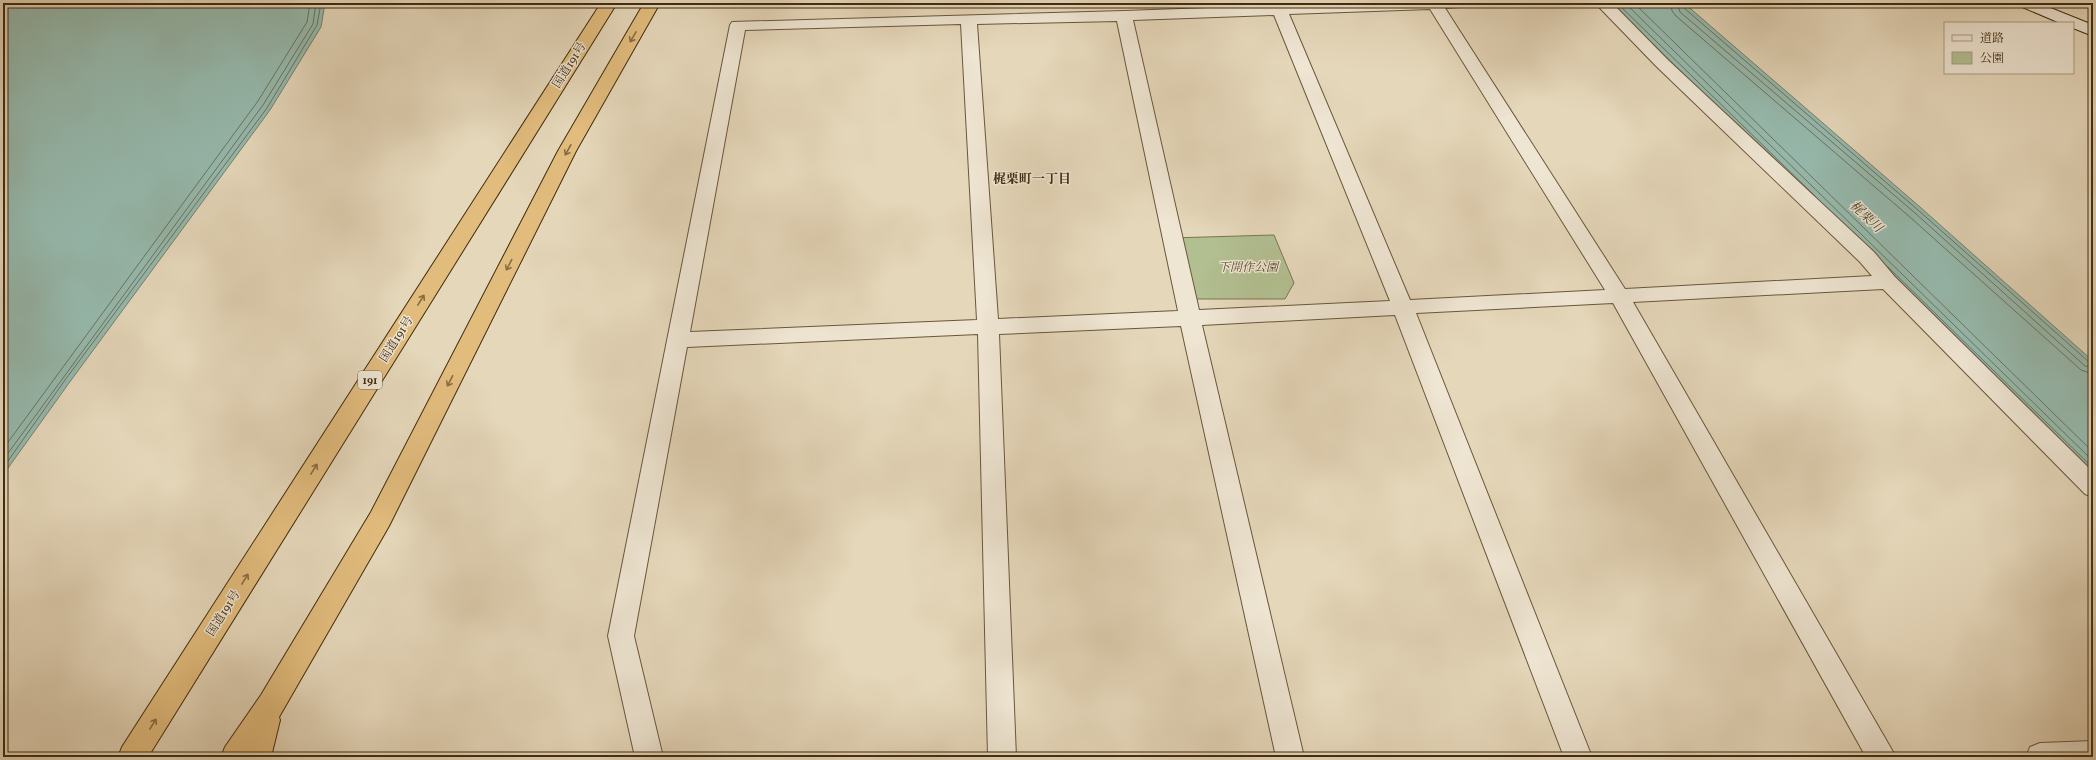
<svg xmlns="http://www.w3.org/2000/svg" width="2096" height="760" font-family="Vollkorn,'Noto Serif JP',serif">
  <rect width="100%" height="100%" fill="#e5d7ba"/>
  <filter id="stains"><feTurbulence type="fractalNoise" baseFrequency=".005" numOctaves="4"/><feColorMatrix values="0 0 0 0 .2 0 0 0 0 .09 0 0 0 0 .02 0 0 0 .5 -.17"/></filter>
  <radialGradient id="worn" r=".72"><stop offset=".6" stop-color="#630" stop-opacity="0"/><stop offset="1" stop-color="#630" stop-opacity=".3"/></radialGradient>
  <!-- green -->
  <path fill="#b2bf91" stroke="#7a7650" d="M 1274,235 L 1294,283 L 1285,299 L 1196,299 L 1171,238 Z"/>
  <!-- water -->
  <path fill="#96baae" stroke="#74816e" d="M 3,3 L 325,3 L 321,27 L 270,110 L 69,383 L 3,475 Z
    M 1611,3 L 1684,3 L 1920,207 L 2093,361 L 2093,473 Z"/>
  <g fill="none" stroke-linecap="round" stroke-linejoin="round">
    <!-- shore -->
    <path stroke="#6c735e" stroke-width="1" d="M 1617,3 L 1816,197
      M 1625,3 L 2093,461
      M 1634,3 L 2093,452
      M 1671,3 L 1672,11 L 1676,16 L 1911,218 L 2081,370 L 2093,374
      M 1677,3 L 1680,12 L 1915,213 L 2085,366 L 2093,368
      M 1682,3 L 1684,8 L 1918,210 L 2089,362 L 2093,363
      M 1888,267 L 2093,468
      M 3,449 L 258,101 L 307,22 L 310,3
      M 3,460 L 263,105 L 313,24 L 316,3
      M 3,468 L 65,380 L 267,108 L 317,25 L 321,3"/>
    <!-- street casing -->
    <g stroke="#6a573a" stroke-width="2">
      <path id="street" d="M 1346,3 L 1475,3 L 1472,6 L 1445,8 L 1625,289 L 1872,276 L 1860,262 L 1656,66 L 1595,3 L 1612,3 L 1668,60 L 1874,252 L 1895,277 L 2093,472 L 2093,497 L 2085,494 L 1883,289 L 1633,302 L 1896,757 L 1866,757 L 1613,303 L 1416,313 L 1592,757 L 1564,757 L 1395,315 L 1202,325 L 1304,757 L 1276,757 L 1181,326 L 999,334 L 1016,757 L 988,757 L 978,334 L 687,347 L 634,636 L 663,757 L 635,757 L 608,636 L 730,25 L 732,22 L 1124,11 ZM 1430,9 L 1605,290 L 1410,300 L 1289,14 ZM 1274,15 L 1390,301 L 1199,310 L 1133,20 ZM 1117,21 L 1178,311 L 998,319 L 977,24 ZM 961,24 L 977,320 L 690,332 L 745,30 Z
        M 2093,741 L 2093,757 L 2026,757 L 2030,747 L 2040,743 Z"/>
    </g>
    <!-- secondary casing -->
    <g stroke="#412c0f" stroke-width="2">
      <path id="secondary" d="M 2017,3 L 2038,3 L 2093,25 L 2093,36 L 2073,28 L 2073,23 L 2060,23 L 2020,6 Z"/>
    </g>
    <!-- highway casing -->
    <g stroke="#412c0f" stroke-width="2">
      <path id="highway" d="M 601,3 L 617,3 L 148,757 L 118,757 L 122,747 Z
        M 644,3 L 660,3 L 576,151 L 389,526 L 279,717 L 280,720 L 271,757 L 221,757 L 225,747 L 261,695 L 371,512 L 558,151 Z"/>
    </g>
    <!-- street -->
    <use href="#street" fill="#eee5d2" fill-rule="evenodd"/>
    <!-- secondary -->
    <use href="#secondary" fill="#eee5d2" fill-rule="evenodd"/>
    <!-- highway -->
    <use href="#highway" fill="#e2bc7d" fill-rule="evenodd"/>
  </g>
  <!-- one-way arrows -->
  <defs><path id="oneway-shaft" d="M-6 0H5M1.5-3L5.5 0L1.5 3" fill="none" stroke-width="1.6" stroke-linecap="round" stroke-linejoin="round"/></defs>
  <g stroke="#896d40">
    <use href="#oneway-shaft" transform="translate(633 37) rotate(120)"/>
    <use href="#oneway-shaft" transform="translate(568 150) rotate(119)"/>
    <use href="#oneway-shaft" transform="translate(509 265) rotate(117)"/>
    <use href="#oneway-shaft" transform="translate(421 300) rotate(-58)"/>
    <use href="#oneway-shaft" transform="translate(450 381) rotate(117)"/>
    <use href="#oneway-shaft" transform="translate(314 469) rotate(-58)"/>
    <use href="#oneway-shaft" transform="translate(245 579) rotate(-58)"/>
    <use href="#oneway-shaft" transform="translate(153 724) rotate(-58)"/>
  </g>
  <g text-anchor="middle" stroke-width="3" stroke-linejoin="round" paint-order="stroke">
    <!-- shield labels -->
    <rect fill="#eee5d2" stroke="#75644a" stroke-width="1" x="358" y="371" width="24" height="18" rx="3"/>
    <g font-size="11" font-weight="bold" fill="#412c0f">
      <text x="370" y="384">191</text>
    </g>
    <!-- street labels -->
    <g font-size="12" fill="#412c0f" stroke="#eee5d2">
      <text transform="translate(569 65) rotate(-58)" y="4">国道191号</text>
      <text transform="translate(396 339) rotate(-58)" y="4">国道191号</text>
      <text transform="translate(223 613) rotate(-58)" y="4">国道191号</text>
    </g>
    <!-- park labels -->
    <g font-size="12" font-style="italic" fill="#584929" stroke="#eee5d2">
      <text x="1248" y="271">下開作公園</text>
    </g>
    <!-- neighbourhood labels -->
    <g font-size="13" font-weight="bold" fill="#412c0f" stroke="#eee5d2">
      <text x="1032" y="183">梶栗町一丁目</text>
    </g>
    <!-- water labels -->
    <g font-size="13" font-style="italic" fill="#52482f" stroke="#eee5d2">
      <text transform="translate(1867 216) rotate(43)" y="5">梶栗川</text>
    </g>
  </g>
  <!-- margin -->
  <rect width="2096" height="760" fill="none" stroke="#e5d7ba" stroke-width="16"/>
  <rect x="4" y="4" width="2088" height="752" fill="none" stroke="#412c0f" stroke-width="2"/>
  <rect x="8" y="8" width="2080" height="744" fill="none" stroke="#412c0f"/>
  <!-- legend -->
  <rect x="1944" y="22" width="130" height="52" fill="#eee5d2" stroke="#a99b84"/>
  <rect x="1952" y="35" width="20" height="6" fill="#eee5d2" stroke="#a99b84"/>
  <text x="1980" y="42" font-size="12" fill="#412c0f">道路</text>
  <rect x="1952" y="52" width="20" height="12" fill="#b2bf91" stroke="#a99b84"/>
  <text x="1980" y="62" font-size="12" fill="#412c0f">公園</text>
  <rect width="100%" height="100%" filter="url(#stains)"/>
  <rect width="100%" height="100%" fill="url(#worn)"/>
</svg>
